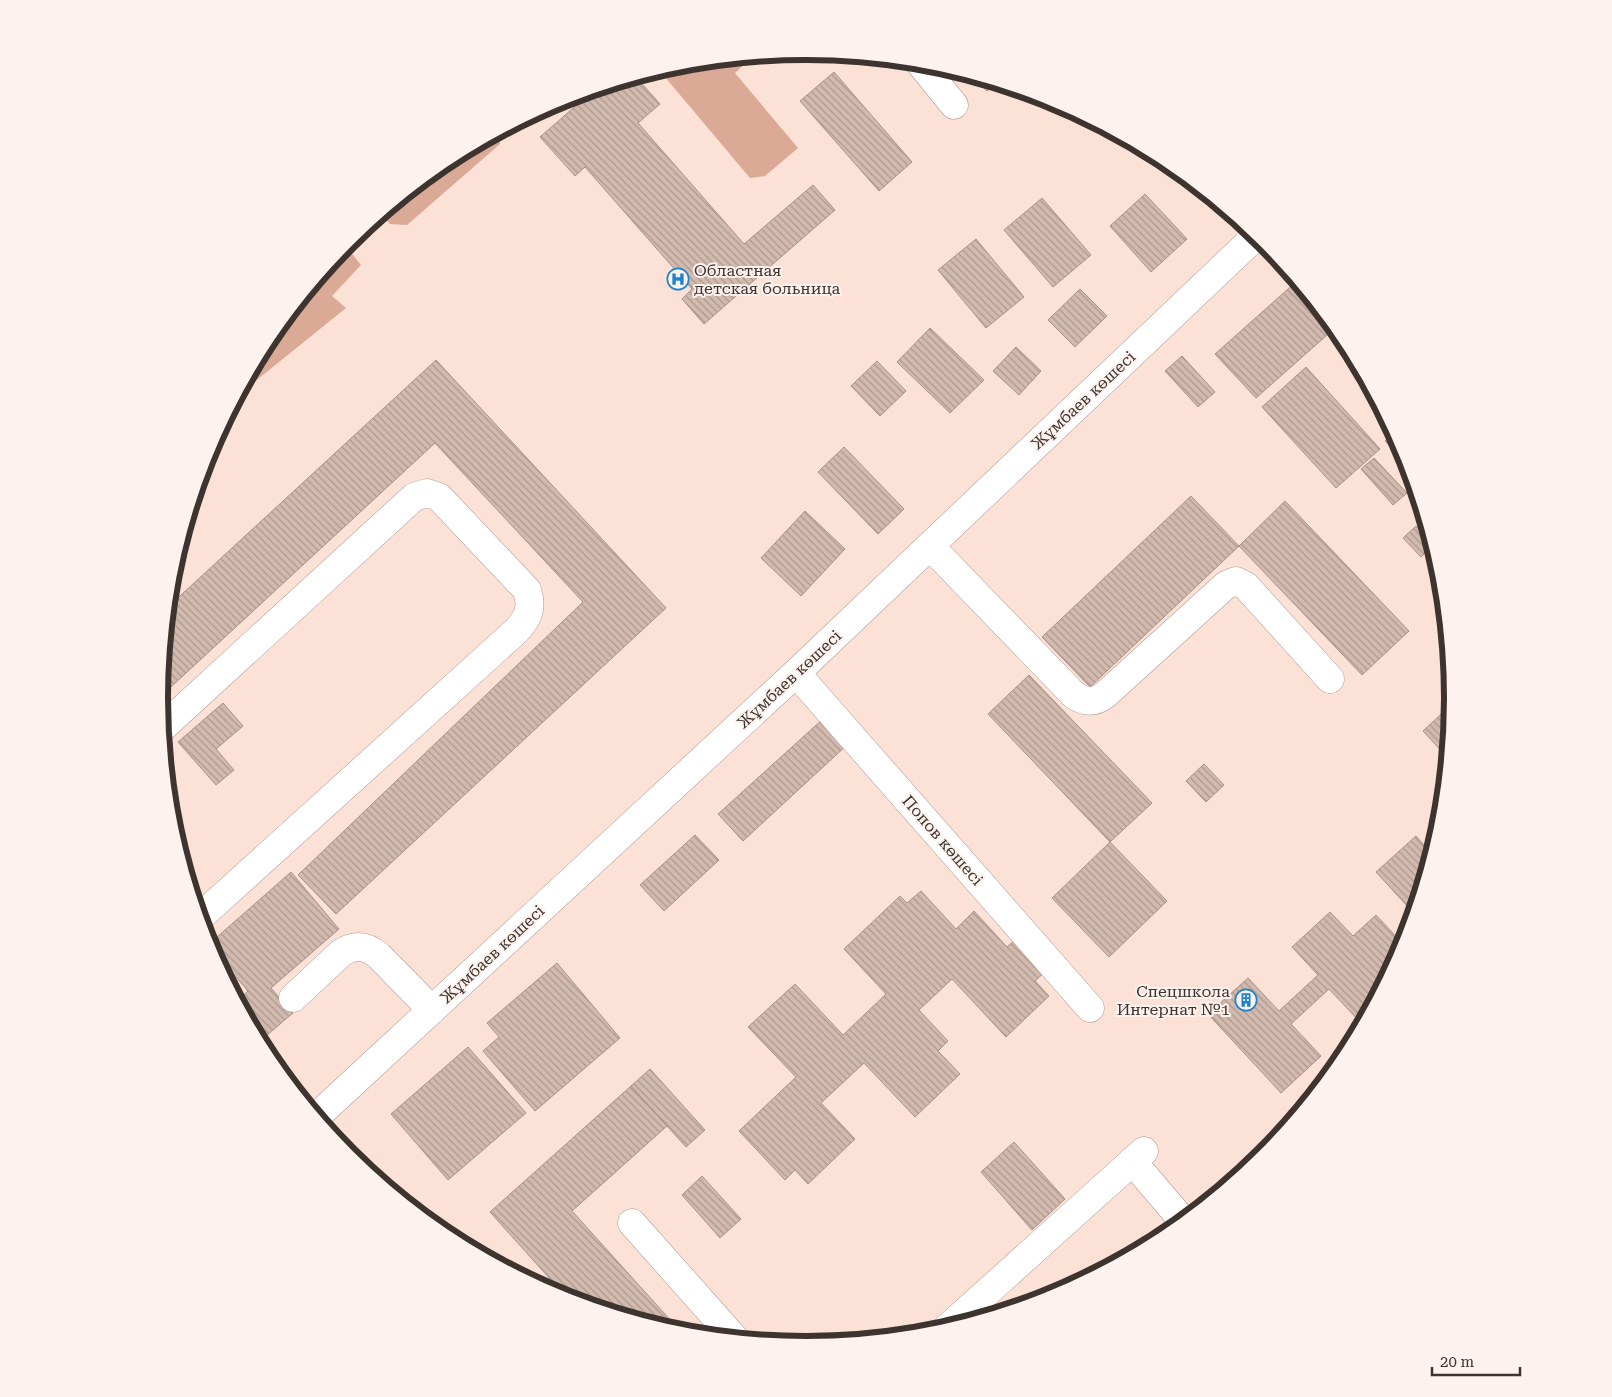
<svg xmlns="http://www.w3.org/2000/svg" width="1612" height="1397" font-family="'Roboto Serif',serif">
  <defs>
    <pattern id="building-back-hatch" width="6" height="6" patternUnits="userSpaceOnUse" patternTransform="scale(1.25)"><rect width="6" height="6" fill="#d3baaf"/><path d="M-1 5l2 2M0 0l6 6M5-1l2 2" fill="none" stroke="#ac988f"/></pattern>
  </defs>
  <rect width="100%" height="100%" fill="#fce1d6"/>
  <!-- grass -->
  <path fill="#dbaa96" d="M 753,56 L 735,73 L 798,148 L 765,176 L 750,178 L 659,70 L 680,64 Z
    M 499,132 L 500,144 L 407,225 L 390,224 L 381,214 L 447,160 Z
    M 345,245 L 361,265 L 332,296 L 346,308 L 237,396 L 268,339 Z"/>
  <!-- building -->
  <path fill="url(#building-back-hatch)" stroke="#aa9288" d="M 834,72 L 912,162 L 879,191 L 800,101 Z
    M 636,77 L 660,104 L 638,123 L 744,244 L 813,185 L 835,210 L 704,324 L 682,299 L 692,289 L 585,167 L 575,176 L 540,137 L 595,89 Z
    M 975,77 L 996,83 L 987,91 Z
    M 1145,194 L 1187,239 L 1151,272 L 1110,226 Z
    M 1042,198 L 1091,255 L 1053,287 L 1004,230 Z
    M 976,239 L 1024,297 L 986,328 L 938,270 Z
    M 1297,281 L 1335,328 L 1256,398 L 1215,354 Z
    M 1080,289 L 1107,316 L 1075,347 L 1048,320 Z
    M 930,328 L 984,380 L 950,413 L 897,362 Z
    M 1016,347 L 1041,371 L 1019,395 L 993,371 Z
    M 1182,356 L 1215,392 L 1198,407 L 1165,371 Z
    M 436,360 L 666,608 L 336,914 L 298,875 L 583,602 L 435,443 L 159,698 L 168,607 Z
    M 877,361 L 906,391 L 880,416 L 851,386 Z
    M 1306,367 L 1380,449 L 1336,488 L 1262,407 Z
    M 1394,433 L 1404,451 L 1409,467 L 1385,441 Z
    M 844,447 L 904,509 L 878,534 L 818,472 Z
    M 1374,458 L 1407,493 L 1393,505 L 1361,469 Z
    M 1191,496 L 1239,546 L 1090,687 L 1042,637 Z
    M 1285,501 L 1409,631 L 1362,675 L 1239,546 Z
    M 805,511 L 845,549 L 801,596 L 761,558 Z
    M 1416,526 L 1433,546 L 1421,557 L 1403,538 Z
    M 1029,675 L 1152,803 L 1110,842 L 988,714 Z
    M 223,703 L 243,726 L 216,749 L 234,770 L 216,785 L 178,742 Z
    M 1453,703 L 1447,757 L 1423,731 Z
    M 824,718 L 848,744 L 743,841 L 718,814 Z
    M 1204,764 L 1224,785 L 1206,802 L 1186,781 Z
    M 695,835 L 719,860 L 664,911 L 640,885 Z
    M 1416,836 L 1432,854 L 1418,900 L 1409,908 L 1376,872 Z
    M 1110,842 L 1167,901 L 1109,957 L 1052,898 Z
    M 291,872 L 339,929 L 271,988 L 293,1013 L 259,1042 L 237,1001 L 248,991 L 208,945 Z
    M 921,891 L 956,929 L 974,911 L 1007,947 L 1017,938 L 1047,970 L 1035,981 L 1049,996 L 1006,1037 L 952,979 L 919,1010 L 948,1041 L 938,1051 L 960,1074 L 915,1117 L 864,1063 L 821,1103 L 855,1139 L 808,1184 L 795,1170 L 785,1180 L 739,1131 L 796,1077 L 748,1027 L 795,984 L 843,1035 L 886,994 L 844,949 L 900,896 L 907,903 Z
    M 1330,912 L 1353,936 L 1376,915 L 1404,945 L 1362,1024 L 1329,989 L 1291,1024 L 1321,1056 L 1281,1093 L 1208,1014 L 1248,978 L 1279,1011 L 1318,975 L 1292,947 Z
    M 557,963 L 620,1038 L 535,1111 L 483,1051 L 499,1037 L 487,1023 Z
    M 468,1047 L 526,1113 L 448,1180 L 391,1114 Z
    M 650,1069 L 705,1130 L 686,1147 L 631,1086 Z
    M 631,1086 L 667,1126 L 572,1211 L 682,1333 L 568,1299 L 490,1212 Z
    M 1014,1142 L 1065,1199 L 1032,1230 L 981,1172 Z
    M 702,1176 L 741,1219 L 720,1238 L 682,1195 Z"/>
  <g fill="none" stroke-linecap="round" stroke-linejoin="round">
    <!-- minor casing -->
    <g stroke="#b29a90" stroke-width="29">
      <path id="minor" d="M 919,62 L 954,105
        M 930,546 L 1074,695 C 1086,703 1095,703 1106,694 L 1226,585 L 1236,581 L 1246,586 L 1330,679
        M 796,673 L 1090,1008
        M 162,728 L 414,497 L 427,493 L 439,497 L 527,590 C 533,608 528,619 515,632 L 199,918
        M 293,998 L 341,953 C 355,944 366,945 379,956 L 432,1010
        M 316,1117 L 796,673 L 1257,235
        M 1132,1161 L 1184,1222
        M 632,1223 L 735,1339
        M 945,1330 L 1144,1151"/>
    </g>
    <!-- minor -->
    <use href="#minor" stroke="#fff" stroke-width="28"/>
  </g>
  <!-- icons -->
  <defs>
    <g id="hospital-ring" transform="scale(1.125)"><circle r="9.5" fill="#fdf2ee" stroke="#1e83ce" stroke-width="1.5"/><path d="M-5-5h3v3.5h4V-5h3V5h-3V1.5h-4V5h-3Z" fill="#1e83ce"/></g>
    <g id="building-ring" transform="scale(1.125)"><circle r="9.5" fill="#fdf2ee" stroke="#1e83ce" stroke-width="1.5"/><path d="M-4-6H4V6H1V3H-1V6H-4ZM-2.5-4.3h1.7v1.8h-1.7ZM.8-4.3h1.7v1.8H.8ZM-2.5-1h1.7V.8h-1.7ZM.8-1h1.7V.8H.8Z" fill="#1e83ce"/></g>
  </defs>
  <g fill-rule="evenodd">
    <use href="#hospital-ring" x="678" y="279"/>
    <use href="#building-ring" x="1246" y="1000"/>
  </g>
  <g text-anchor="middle" stroke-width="4" stroke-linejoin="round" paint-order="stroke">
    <!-- poi labels -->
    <g font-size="16" fill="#3d332f" stroke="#fdf2ee" text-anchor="start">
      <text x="694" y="276">Областная<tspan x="694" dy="18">детская больница</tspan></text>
      <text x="1230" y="997" text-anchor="end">Спецшкола<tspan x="1230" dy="18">Интернат №1</tspan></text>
    </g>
    <!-- street labels -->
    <g font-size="16" fill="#3d332f" stroke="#fdf2ee">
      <text transform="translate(1083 400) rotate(-43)" y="6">Жұмбаев көшесі</text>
      <text transform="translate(789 679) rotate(-43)" y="6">Жұмбаев көшесі</text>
      <text transform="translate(943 840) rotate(49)" y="6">Попов көшесі</text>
      <text transform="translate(492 954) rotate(-43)" y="6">Жұмбаев көшесі</text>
    </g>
  </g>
  <!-- crop -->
  <path d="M0 0H1612V1397H0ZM168 698a638 638 0 1 1 1276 0a638 638 0 1 1-1276 0Z" fill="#fdf2ee" fill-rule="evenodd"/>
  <path fill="none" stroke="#3d332f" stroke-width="6" d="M168 698a638 638 0 1 1 1276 0a638 638 0 1 1-1276 0Z"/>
  <!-- scale -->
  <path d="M1432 1367v8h88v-8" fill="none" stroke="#3d332f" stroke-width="2.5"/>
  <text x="1440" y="1367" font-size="15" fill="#3d332f" stroke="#fdf2ee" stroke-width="4" paint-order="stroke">20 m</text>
</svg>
